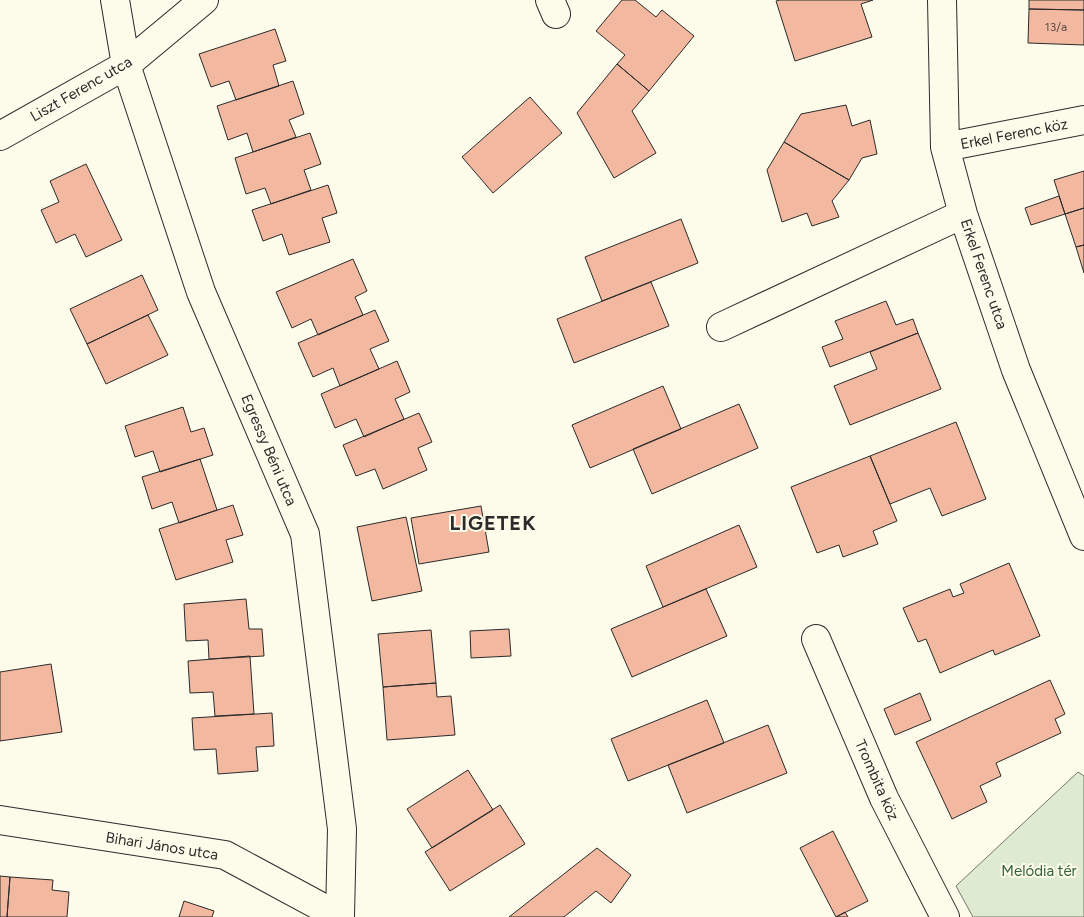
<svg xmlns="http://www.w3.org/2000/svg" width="1084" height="917" font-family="Figtree,sans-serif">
  <rect width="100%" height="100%" fill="#fdfbea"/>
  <!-- green -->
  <path fill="#deebd1" stroke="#74746e" d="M 1078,772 L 1084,776 L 1084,917 L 973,917 L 956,886 Z"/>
  <!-- building -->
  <path fill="#f2b8a0" stroke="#2b2b2b" d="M 622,0 L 635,0 L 656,17 L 662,10 L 694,36 L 649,91 L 617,64 L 625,55 L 596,31 Z
    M 780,0 L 873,0 L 861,4 L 872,37 L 795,61 L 776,1 Z
    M 1029,0 L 1084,0 L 1084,10 L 1029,9 Z
    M 1029,9 L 1084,10 L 1084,45 L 1028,43 Z
    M 275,29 L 286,61 L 273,65 L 279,86 L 236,100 L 229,81 L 211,87 L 199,54 Z
    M 617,64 L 649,91 L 632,111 L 656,153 L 614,178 L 577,113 Z
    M 293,81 L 304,114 L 289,120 L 296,137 L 253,152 L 247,133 L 228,140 L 217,106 Z
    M 530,97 L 562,133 L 493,193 L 462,157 Z
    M 846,105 L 852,126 L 870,120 L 877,154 L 862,158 L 849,180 L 784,142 L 801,114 Z
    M 310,133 L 321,164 L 304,170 L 311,190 L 271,204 L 265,188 L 246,194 L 235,158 Z
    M 784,142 L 849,180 L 832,201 L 839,217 L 812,226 L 807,213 L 782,222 L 767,170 Z
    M 86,164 L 122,240 L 86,257 L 75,234 L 56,243 L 41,210 L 59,202 L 50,181 Z
    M 1084,171 L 1084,208 L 1065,214 L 1054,180 Z
    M 328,185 L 337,213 L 322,218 L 330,242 L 289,255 L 282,234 L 263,241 L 252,210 Z
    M 1059,196 L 1065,214 L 1031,225 L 1025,208 Z
    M 1084,208 L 1084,245 L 1076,247 L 1065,214 Z
    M 681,219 L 698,263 L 602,301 L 585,257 Z
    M 1084,245 L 1084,273 L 1076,247 Z
    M 353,259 L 367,291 L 355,297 L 363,315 L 318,335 L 311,319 L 292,328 L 276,292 Z
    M 142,275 L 158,310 L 87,344 L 70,309 Z
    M 651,282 L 669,326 L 574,363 L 557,319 Z
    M 886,301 L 896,325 L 913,319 L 918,333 L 830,367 L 822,347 L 843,339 L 835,321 Z
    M 375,310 L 389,341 L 370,349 L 379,369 L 340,386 L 333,368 L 313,377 L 298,343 Z
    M 148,315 L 168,355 L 106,384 L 87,344 Z
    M 918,333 L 941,389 L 850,425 L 834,386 L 877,369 L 870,352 Z
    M 397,361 L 410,392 L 395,399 L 404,419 L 364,437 L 356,419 L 335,428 L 321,394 Z
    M 663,386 L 681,429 L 590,468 L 572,425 Z
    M 739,404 L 758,448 L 652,494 L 633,449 Z
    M 183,407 L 191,432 L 204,428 L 213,455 L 160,472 L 153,451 L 135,457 L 125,426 Z
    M 419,413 L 432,442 L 418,448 L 427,470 L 383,489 L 375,469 L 356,476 L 343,445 Z
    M 956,422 L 986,499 L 942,516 L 930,488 L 890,504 L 870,456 Z
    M 870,456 L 897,521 L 873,531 L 878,544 L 843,557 L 839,545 L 817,553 L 791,487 Z
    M 200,459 L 217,510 L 179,523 L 172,502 L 152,509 L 142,477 Z
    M 233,505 L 243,535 L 226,540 L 233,562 L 176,580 L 159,529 Z
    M 481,506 L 489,552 L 419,564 L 411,518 Z
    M 406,517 L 422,591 L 372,601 L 357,527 Z
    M 739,525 L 757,567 L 663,607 L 646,566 Z
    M 1009,563 L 1040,636 L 995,655 L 993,650 L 940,673 L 926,639 L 918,642 L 903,608 L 950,589 L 953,597 L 964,593 L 960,584 Z
    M 706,589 L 727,636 L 632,677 L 611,629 Z
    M 246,599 L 249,629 L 262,629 L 264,656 L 209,659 L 208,640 L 186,641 L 184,604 Z
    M 509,629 L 511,656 L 471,658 L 470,631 Z
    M 431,630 L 436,683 L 383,687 L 378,634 Z
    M 250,656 L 254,714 L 215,716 L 213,692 L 190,693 L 188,661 Z
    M 51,664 L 62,732 L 0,741 L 0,672 Z
    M 1050,680 L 1065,714 L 1055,719 L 1061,733 L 996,763 L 1001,776 L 980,786 L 987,802 L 952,819 L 916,742 Z
    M 436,683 L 437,697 L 451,696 L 455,735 L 387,740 L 383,687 Z
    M 920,693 L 931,720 L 895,735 L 884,709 Z
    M 707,700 L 724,743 L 628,781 L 611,739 Z
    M 272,713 L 274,746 L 256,747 L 258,771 L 218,774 L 216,749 L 194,750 L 192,718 Z
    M 768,725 L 787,773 L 687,813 L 668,765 Z
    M 468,770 L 493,810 L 432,848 L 407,809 Z
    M 500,805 L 525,844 L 450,891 L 425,852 Z
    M 833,831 L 868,901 L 836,917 L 800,848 Z
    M 597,848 L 631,875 L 611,903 L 596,891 L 564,917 L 509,917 Z
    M 0,876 L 10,877 L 7,917 L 0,917 Z
    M 10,877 L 53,880 L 52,890 L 69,892 L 67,917 L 7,917 Z
    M 184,901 L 214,911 L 212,917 L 179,917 Z
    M 845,912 L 848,917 L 836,917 Z"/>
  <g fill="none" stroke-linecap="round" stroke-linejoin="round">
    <!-- minor casing -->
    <g stroke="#2b2b2b" stroke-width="30">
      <path id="minor" d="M 115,0 L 126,65 L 201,292 L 305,534 L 342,829 L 340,916
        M 550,0 L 556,14
        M 942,0 L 945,147 L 963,214 L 1016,370 L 1084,536
        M 0,136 L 126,65 L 204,0
        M 945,147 L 1084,120
        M 721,327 L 963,214
        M 816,639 L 884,798 L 945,917
        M 0,820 L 225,855 L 340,917"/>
    </g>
    <!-- minor -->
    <use href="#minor" stroke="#fdfbea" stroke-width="28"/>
  </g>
  <g text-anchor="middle" stroke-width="4" stroke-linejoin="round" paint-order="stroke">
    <!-- number labels -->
    <g font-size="12" fill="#5d4e48">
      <text x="1056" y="31">13/a</text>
    </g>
    <!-- street labels -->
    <g font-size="15" fill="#2b2b2b" stroke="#fdfbea">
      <text transform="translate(81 89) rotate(-30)" y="5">Liszt Ferenc utca</text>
      <text transform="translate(1014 134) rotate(-11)" y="5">Erkel Ferenc köz</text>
      <text transform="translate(984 274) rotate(71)" y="5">Erkel Ferenc utca</text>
      <text transform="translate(269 450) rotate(67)" y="5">Egressy Béni utca</text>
      <text transform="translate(877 780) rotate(66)" y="5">Trombita köz</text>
      <text transform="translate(162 846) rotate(9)" y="5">Bihari János utca</text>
    </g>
    <!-- park labels -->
    <g font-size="15" fill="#34623c" stroke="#fdfbea">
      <text x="1039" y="876">Melódia tér</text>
    </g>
    <!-- district labels -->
    <g font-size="20" font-weight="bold" letter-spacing="1" fill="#2b2b2b" stroke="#fdfbea">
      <text x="493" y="530">LIGETEK</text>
    </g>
  </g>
</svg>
